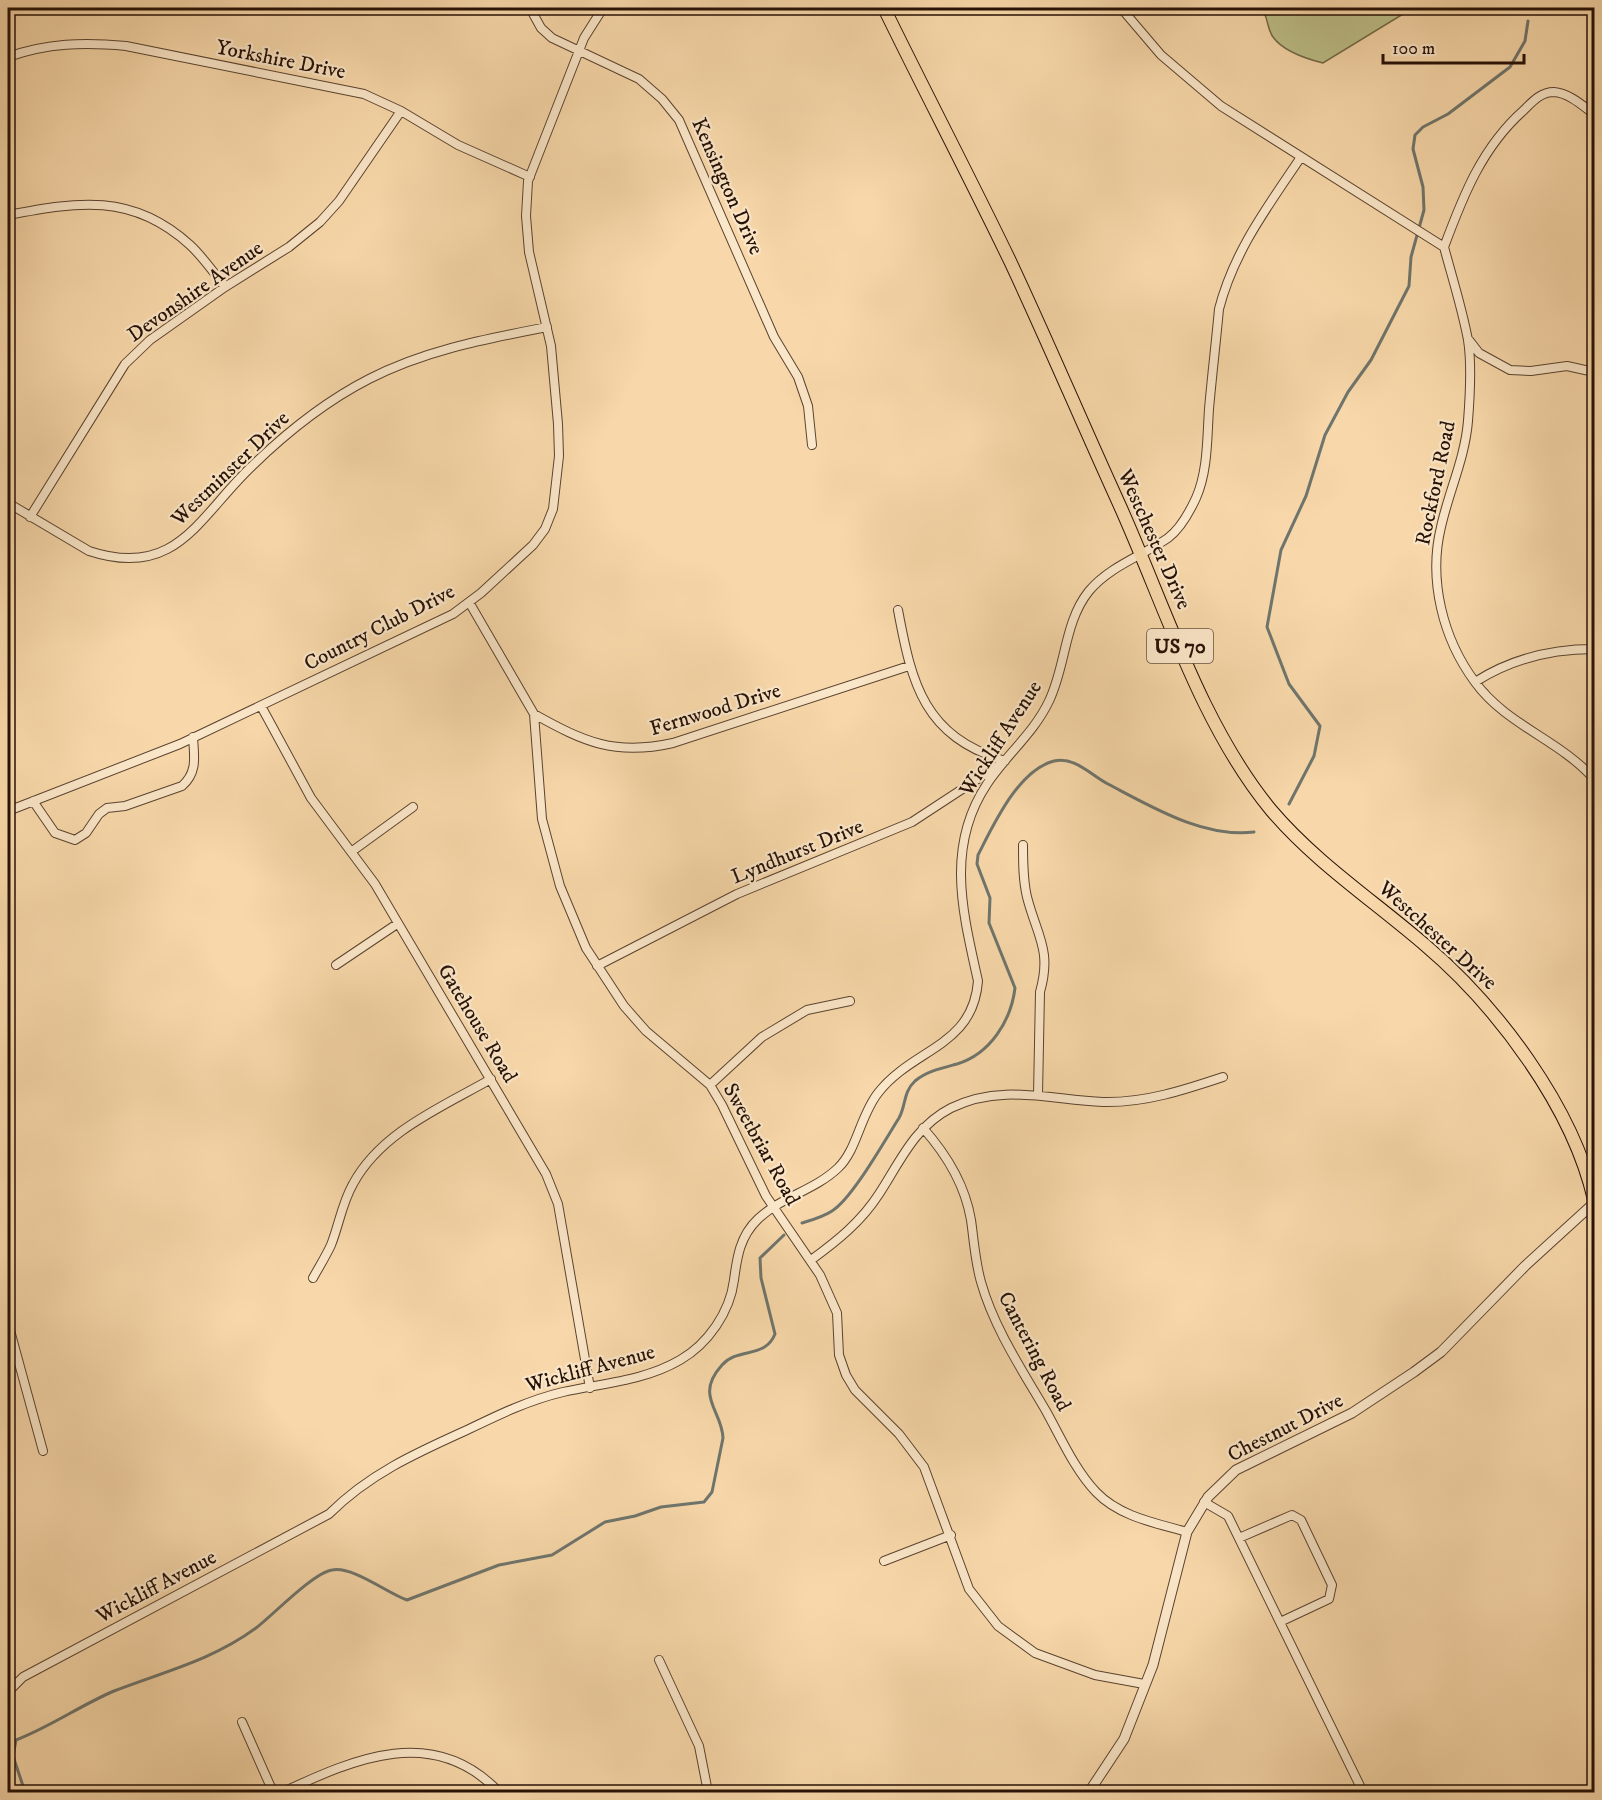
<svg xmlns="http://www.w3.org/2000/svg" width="1602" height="1800" font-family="'IM FELL DW Pica',serif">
  <rect width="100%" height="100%" fill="#f8d8aa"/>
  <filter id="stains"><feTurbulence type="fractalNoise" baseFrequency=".00333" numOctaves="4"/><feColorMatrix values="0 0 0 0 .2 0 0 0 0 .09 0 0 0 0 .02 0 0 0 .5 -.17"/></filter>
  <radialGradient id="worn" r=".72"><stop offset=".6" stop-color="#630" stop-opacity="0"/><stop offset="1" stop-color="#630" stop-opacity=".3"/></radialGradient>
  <!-- green -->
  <path fill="#bdbf88" stroke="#726847" stroke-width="1.5" d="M 1259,8 L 1413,8 L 1323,63 C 1307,59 1283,51 1273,37 C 1266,28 1269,14 1259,8 Z"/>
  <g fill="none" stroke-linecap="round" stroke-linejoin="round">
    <!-- stream -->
    <path stroke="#6f756d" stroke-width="3" d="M 1289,804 L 1314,756 L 1320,726 L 1289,684 L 1267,627 L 1281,550 L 1306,496 L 1325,435 L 1348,392 L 1371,360 L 1409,286 L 1411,257 L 1424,210 L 1423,187 L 1413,149 L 1415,135 L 1423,127 L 1448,114 L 1510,67 L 1525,41 L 1528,21
      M 802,1223 C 812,1220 823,1217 832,1211 C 852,1199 885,1140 899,1118 C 906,1106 903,1092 915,1081 C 927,1071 942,1068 957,1064 C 990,1054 1011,1021 1015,988 L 989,923 L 990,898 L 977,864 L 978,855 C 993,826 1018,770 1054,761 C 1074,756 1091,775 1108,784 C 1152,807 1203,838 1254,832
      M 25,1792 L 13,1756 L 16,1740 C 50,1727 81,1705 114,1691 C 163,1672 213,1660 256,1628 C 273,1615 313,1573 332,1570 C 353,1566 387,1593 407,1600 L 499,1565 L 552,1555 L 605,1522 L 635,1516 L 661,1507 L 704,1502 L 712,1492 L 723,1438 C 722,1410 694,1396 722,1365 C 738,1347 765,1359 775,1334 L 761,1278 L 760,1258 L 784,1235"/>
    <!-- minor casing -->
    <g stroke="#5a432f" stroke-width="10">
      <path id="minor" d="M 530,8 L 541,28 L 552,38 L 639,79 L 662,99 L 679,120 L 774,337 L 798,377 L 808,406 L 812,445
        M 1121,8 L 1161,55 L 1221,106 L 1444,247 C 1452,277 1462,308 1468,340 C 1472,365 1470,396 1468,421 C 1465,458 1449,491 1441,527 C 1428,580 1443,639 1475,682 C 1506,725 1560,740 1594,779
        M 8,57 C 47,43 84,42 126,46 L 364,94 L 401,111 L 458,145 L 530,177
        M 8,215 C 77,202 132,192 190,245 C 203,257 214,273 225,287
        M 1444,247 C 1463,196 1482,147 1524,110 C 1533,101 1541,92 1554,92 C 1569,93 1583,106 1594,114
        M 1469,340 L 1479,353 L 1510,370 L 1531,371 L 1567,366 L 1594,372
        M 8,503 L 89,551 C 177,580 199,516 252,466 C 286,433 326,401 369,379 C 425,350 486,339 547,327
        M 30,517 L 125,364 L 150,340 L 225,287 L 289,247 L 320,222 L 339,201 L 401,111
        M 469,602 L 534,714 L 542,819 L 560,886 L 586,948 L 624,1006 L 646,1031 L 710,1085 L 722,1105 L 766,1196 L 820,1275 L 837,1313 L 839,1355 L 846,1375 L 855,1390 L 899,1434 L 924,1467 L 969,1589 L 998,1626 L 1035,1653 L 1095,1675 L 1144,1684
        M 898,610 C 912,685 924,736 1005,761
        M 1475,682 C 1511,659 1552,649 1594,649
        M 261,706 L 311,798 L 375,884 L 546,1174 L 558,1204 L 590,1388
        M 534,714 C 584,742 615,756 673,743 L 909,666
        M 33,801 L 55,833 L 75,840 L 86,833 L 99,814 L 107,808 L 125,806 L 182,786 C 198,772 194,756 193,737
        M 8,811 L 180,744 L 453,614 L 481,593 L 533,545 L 545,529 L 553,509 L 559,456 L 558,424 L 551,346 L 529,252 L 526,216 L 528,181 L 584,38 L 603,8
        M 1023,845 C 1023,863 1023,880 1027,897 C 1037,936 1052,950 1040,992 L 1038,1095
        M 351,852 L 413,807
        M 336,965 L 397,924
        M 597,966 L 737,894 L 912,822 L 999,765
        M 710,1085 L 762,1037 L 807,1010 L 850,1001
        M 923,1128 C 947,1155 965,1184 971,1220 C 974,1241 975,1261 981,1282 C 994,1328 1022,1370 1046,1411 C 1061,1438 1075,1470 1096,1492 C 1120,1517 1156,1523 1187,1532
        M 811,1260 C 837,1241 861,1222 879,1194 C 900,1162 914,1127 951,1108 C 1001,1083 1051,1100 1103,1102 C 1145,1103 1184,1090 1223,1077
        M 313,1278 C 319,1267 326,1256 331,1245 C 339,1225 342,1203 353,1184 C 381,1132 442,1107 491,1079
        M 8,1323 L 43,1451
        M 1204,1502 L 1228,1516 L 1363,1792
        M 1239,1538 L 1292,1515 L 1301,1520 L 1332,1585 L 1329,1599 L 1280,1622
        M 884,1561 L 951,1535
        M 659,1660 L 699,1746 L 708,1792
        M 8,1692 L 23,1677 L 329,1514 C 369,1474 416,1453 467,1430 C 498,1415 529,1400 563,1392 C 603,1383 644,1381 680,1360 C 708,1344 730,1312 734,1280 C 737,1257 740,1236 758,1219 C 781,1197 815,1190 838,1168 C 857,1150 860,1116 878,1093 C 913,1048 973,1047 978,981 C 963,913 945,847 987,784 C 1006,755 1034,733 1049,701 C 1066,666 1064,622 1089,591 C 1110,566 1142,556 1168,538 C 1180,529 1190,511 1196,498 C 1208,471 1207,438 1209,409 C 1212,375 1216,342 1219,309 C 1234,251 1268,206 1301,157
        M 242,1722 L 273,1792
        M 283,1792 C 356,1758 434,1724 499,1792"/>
    </g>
    <!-- tertiary casing -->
    <g stroke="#5a432f" stroke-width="11">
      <path id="tertiary" d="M 1089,1792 L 1124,1739 L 1153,1665 L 1187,1532 L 1208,1497 L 1236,1470 L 1352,1413 L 1414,1372 L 1441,1352 L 1525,1266 L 1594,1203"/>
    </g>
    <!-- primary casing -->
    <g stroke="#261106" stroke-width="14">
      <path id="primary" d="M 884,8 C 925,92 969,176 1010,261 C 1048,342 1083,425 1120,506 C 1165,606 1201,725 1271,810 C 1315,862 1374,901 1425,945 C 1497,1006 1573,1107 1594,1200"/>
    </g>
    <!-- minor -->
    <use href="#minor" stroke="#fae6c8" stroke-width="8"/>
    <!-- tertiary -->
    <use href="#tertiary" stroke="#fae6c8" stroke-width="9"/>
    <!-- primary -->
    <use href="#primary" stroke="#f8d8aa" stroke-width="12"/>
  </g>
  <g text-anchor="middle" stroke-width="4.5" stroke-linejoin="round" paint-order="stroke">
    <!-- shield labels -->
    <rect fill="#fae6c8" stroke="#665140" stroke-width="1.5" x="1147" y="629" width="66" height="34" rx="4.5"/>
    <g font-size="20" font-weight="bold" fill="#261106">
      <text x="1180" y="653">US 70</text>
    </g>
    <!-- street labels -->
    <g font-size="21" fill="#261106" stroke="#fae6c8">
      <text transform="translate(281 59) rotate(11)" y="7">Yorkshire Drive</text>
      <text transform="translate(728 186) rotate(66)" y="7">Kensington Drive</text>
      <text transform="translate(195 291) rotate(-35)" y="7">Devonshire Avenue</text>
      <text transform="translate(230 468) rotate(-44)" y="7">Westminster Drive</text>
      <text transform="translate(1435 483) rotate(-78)" y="7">Rockford Road</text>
      <text transform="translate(1155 539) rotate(66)" y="7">Westchester Drive</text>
      <text transform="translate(379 627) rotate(-27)" y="7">Country Club Drive</text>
      <text transform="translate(715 709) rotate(-17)" y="7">Fernwood Drive</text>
      <text transform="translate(1000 738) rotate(-57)" y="7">Wickliff Avenue</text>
      <text transform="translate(797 851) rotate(-22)" y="7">Lyndhurst Drive</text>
      <text transform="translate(1438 935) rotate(42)" y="7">Westchester Drive</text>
      <text transform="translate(478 1023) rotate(59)" y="7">Gatehouse Road</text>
      <text transform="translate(762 1144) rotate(61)" y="7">Sweetbriar Road</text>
      <text transform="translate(1035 1351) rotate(62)" y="7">Cantering Road</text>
      <text transform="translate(590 1368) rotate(-15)" y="7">Wickliff Avenue</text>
      <text transform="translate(1285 1427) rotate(-27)" y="7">Chestnut Drive</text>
      <text transform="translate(156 1586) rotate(-28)" y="7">Wickliff Avenue</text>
    </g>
  </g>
  <!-- margin -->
  <rect width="1602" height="1800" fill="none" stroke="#f8d8aa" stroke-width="30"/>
  <rect x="9" y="9" width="1584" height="1782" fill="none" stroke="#261106" stroke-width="3"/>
  <rect x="15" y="15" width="1572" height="1770" fill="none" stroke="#261106" stroke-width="1.5"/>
  <!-- scale -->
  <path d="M1383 54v9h141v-9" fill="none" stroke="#261106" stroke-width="3"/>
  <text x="1392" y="54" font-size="18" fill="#261106" stroke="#fae6c8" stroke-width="4.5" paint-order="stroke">100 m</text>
  <rect width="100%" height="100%" filter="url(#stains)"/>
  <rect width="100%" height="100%" fill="url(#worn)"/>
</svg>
